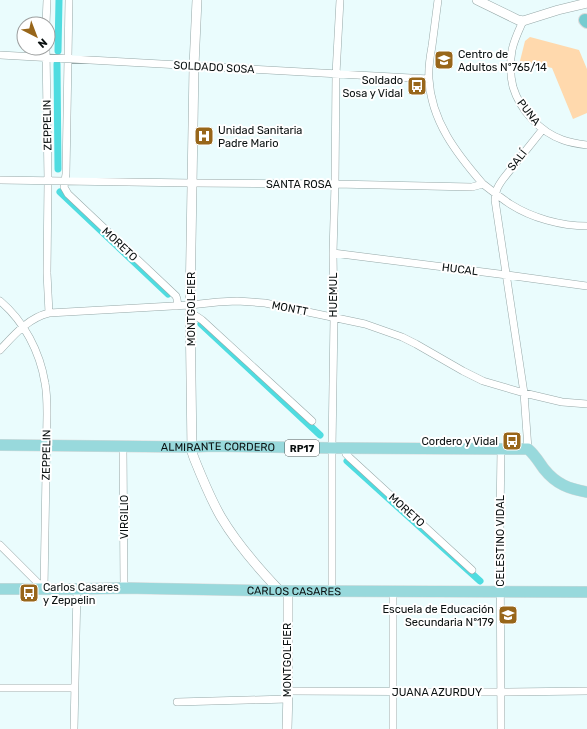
<svg xmlns="http://www.w3.org/2000/svg" width="587" height="729" font-family="Rubik,sans-serif">
  <rect width="100%" height="100%" fill="#eafcfd"/>
  <g fill="none" stroke-linecap="round" stroke-linejoin="round">
    <!-- canal -->
    <path stroke="#4fdce0" stroke-width="7" d="M 58,51 L 59,0
      M 57,64 L 58,169
      M 60,192 L 168,294
      M 201,324 L 320,435
      M 347,461 L 480,581"/>
  </g>
  <!-- building -->
  <path fill="#ffd9ad" d="M 530,37 L 579,50 L 587,69 L 587,113 L 573,119 L 552,68 L 520,61 L 525,41 Z"/>
  <g fill="none" stroke-linecap="round" stroke-linejoin="round">
    <!-- minor casing -->
    <g stroke="#96a8a8" stroke-width="8">
      <path id="minor" d="M 69,0 L 66,174 L 64,187 L 68,194 L 176,296 L 177,299 L 178,306
        M 438,0 C 436,15 434,31 432,46 C 430,57 428,68 429,79 C 431,121 457,154 483,184
        M 523,21 C 519,30 514,40 512,50 C 510,62 510,75 513,87 C 520,110 540,132 563,140 C 571,143 579,144 587,145
        M 46,24 L 47,0
        M 0,55 L 429,79
        M 0,180 L 192,183 L 335,184 L 472,187 L 483,184 C 492,191 501,198 510,204 C 532,218 561,226 587,226
        M 333,253 L 507,275 L 587,286
        M 0,301 C 24,321 40,352 45,383 C 47,393 47,403 47,414 L 44,589
        M 49,313 L 190,305 L 218,302 L 237,301 L 265,303 L 365,324 L 402,337 L 416,344 L 463,371 L 483,381 L 524,393 L 562,402 L 587,404
        M 190,316 L 196,316 L 202,320 L 312,421
        M 0,350 C 14,335 28,318 49,313 L 47,273 L 48,181 L 46,48
        M 123,446 L 124,588
        M 345,449 L 346,454 L 350,458 L 472,570
        M 528,449 L 524,393 L 495,200 C 495,191 498,186 503,179 L 543,129
        M 0,545 L 44,589
        M 332,590 L 332,448 L 334,317 L 333,253 L 335,184 L 336,74 L 340,0
        M 0,688 L 74,688
        M 288,691 L 501,692 L 587,691
        M 177,702 L 287,699
        M 74,729 L 77,589
        M 393,729 L 393,591
        M 501,729 L 500,518 L 501,449"/>
    </g>
    <!-- tertiary casing -->
    <g stroke="#96a8a8" stroke-width="10">
      <path id="tertiary" d="M 197,0 L 194,66 L 190,305 L 192,452 L 194,458 C 202,478 210,498 221,517 C 237,544 258,568 280,591
        M 477,0 L 518,20 L 523,21 L 558,10 L 587,3
        M 287,729 L 288,691 L 288,591"/>
    </g>
    <!-- primary casing -->
    <g stroke="#d8d9d9" stroke-width="12">
      <g id="primary">
        <path id="s1" d="M 0,445 L 192,447 L 212,446 L 332,448 L 528,449 C 535,455 539,462 544,469 C 556,484 569,489 587,492"/>
        <path id="s2" d="M 0,589 L 77,589 L 124,588 L 288,591 L 587,592"/>
      </g>
    </g>
    <!-- trunk casing -->
    <g stroke="#d8d9d9" stroke-width="14">
      <path id="trunk" d="M 585,20 L 587,22"/>
    </g>
    <!-- minor -->
    <use href="#minor" stroke="#fff" stroke-width="7"/>
    <!-- tertiary -->
    <use href="#tertiary" stroke="#fff" stroke-width="9"/>
    <!-- primary -->
    <use href="#primary" stroke="#98d9dc" stroke-width="11"/>
    <!-- trunk -->
    <use href="#trunk" stroke="#76ccd0" stroke-width="12"/>
  </g>
  <!-- icons -->
  <defs>
    <g id="school-square" transform="scale(1)"><rect x="-9" y="-9" width="18" height="18" rx="4" fill="#98661a" stroke="#fff"/><path d="M0-5L7-2L0 1L-7-2ZM-4 1L0 2.5L4 1V4Q0 6-4 4Z" fill="#fff"/></g>
    <g id="bus-square" transform="scale(1)"><rect x="-9" y="-9" width="18" height="18" rx="4" fill="#98661a" stroke="#fff"/><path d="M-5-6H5V4H4V6H2V4H-2V6H-4V4H-5ZM-3.5-4V0h7V-4ZM-3.5 1.2v1.5H-2V1.2ZM2 1.2v1.5H3.5V1.2Z" fill="#fff"/></g>
    <g id="hospital-square" transform="scale(1)"><rect x="-9" y="-9" width="18" height="18" rx="4" fill="#98661a" stroke="#fff"/><path d="M-5-5h3v3.5h4V-5h3V5h-3V1.5h-4V5h-3Z" fill="#fff"/></g>
  </defs>
  <g fill-rule="evenodd">
    <use href="#school-square" x="444" y="60"/>
    <use href="#bus-square" x="417" y="86"/>
    <use href="#hospital-square" x="204" y="136"/>
    <use href="#bus-square" x="512" y="441"/>
    <use href="#bus-square" x="29" y="593"/>
    <use href="#school-square" x="508" y="615"/>
  </g>
  <g text-anchor="middle" stroke-width="4" stroke-linejoin="round" paint-order="stroke">
    <!-- shield labels -->
    <rect fill="#fff" stroke="#545858" stroke-width="1" x="285" y="440" width="34" height="16" rx="3"/>
    <g font-size="10" font-weight="bold" fill="#0a1010">
      <text x="302" y="452">RP17</text>
    </g>
    <!-- poi labels -->
    <g font-size="11" fill="#0a1010" stroke="#fff" text-anchor="start">
      <text x="458" y="58">Centro de<tspan x="458" dy="13">Adultos Nº765/14</tspan></text>
      <text x="403" y="84" text-anchor="end">Soldado<tspan x="403" dy="13">Sosa y Vidal</tspan></text>
      <text x="218" y="134">Unidad Sanitaria<tspan x="218" dy="13">Padre Mario</tspan></text>
      <text x="498" y="445" text-anchor="end">Cordero y Vidal</text>
      <text x="43" y="591">Carlos Casares<tspan x="43" dy="13">y Zeppelin</tspan></text>
      <text x="494" y="613" text-anchor="end">Escuela de Educación<tspan x="494" dy="13">Secundaria Nº179</tspan></text>
    </g>
    <!-- street labels -->
    <g font-size="11" fill="#0a1010" stroke="#fff">
      <text transform="translate(214 67) rotate(3)" y="4">SOLDADO SOSA</text>
      <text transform="translate(529 112) rotate(52)" y="4">PUNA</text>
      <text transform="translate(47 125) rotate(-91)" y="4">ZEPPELIN</text>
      <text transform="translate(517 160) rotate(-51)" y="4">SALÍ</text>
      <text x="299" y="188">SANTA ROSA</text>
      <text transform="translate(120 244) rotate(43)" y="4">MORETO</text>
      <text transform="translate(460 269) rotate(7)" y="4">HUCAL</text>
      <text transform="translate(333 295) rotate(-90)" y="4">HUEMUL</text>
      <text transform="translate(290 308) rotate(11)" y="4">MONTT</text>
      <text transform="translate(191 309) rotate(-90)" y="4">MONTGOLFIER</text>
      <text dy="4" stroke="none"><textPath href="#s1" startOffset="218">ALMIRANTE CORDERO</textPath></text>
      <text transform="translate(46 455) rotate(-89)" y="4">ZEPPELIN</text>
      <text transform="translate(407 510) rotate(42)" y="4">MORETO</text>
      <text transform="translate(124 517) rotate(-90)" y="4">VIRGILIO</text>
      <text transform="translate(500 541) rotate(-90)" y="4">CELESTINO VIDAL</text>
      <text dy="4" stroke="none"><textPath href="#s2" startOffset="294">CARLOS CASARES</textPath></text>
      <text transform="translate(287 660) rotate(-90)" y="4">MONTGOLFIER</text>
      <text x="437" y="696">JUANA AZURDUY</text>
    </g>
  </g>
  <!-- north arrow -->
  <g transform="translate(36 36) rotate(138)"><circle r="19" fill="#ffffff" stroke="#9d9f9f"/>
  <path d="M0-3L7 15L0 10L-7 15Z" fill="#98661a"/>
  <text y="-6" font-size="11" font-weight="bold" text-anchor="middle" fill="#0a1010">N</text>
  </g>
</svg>
